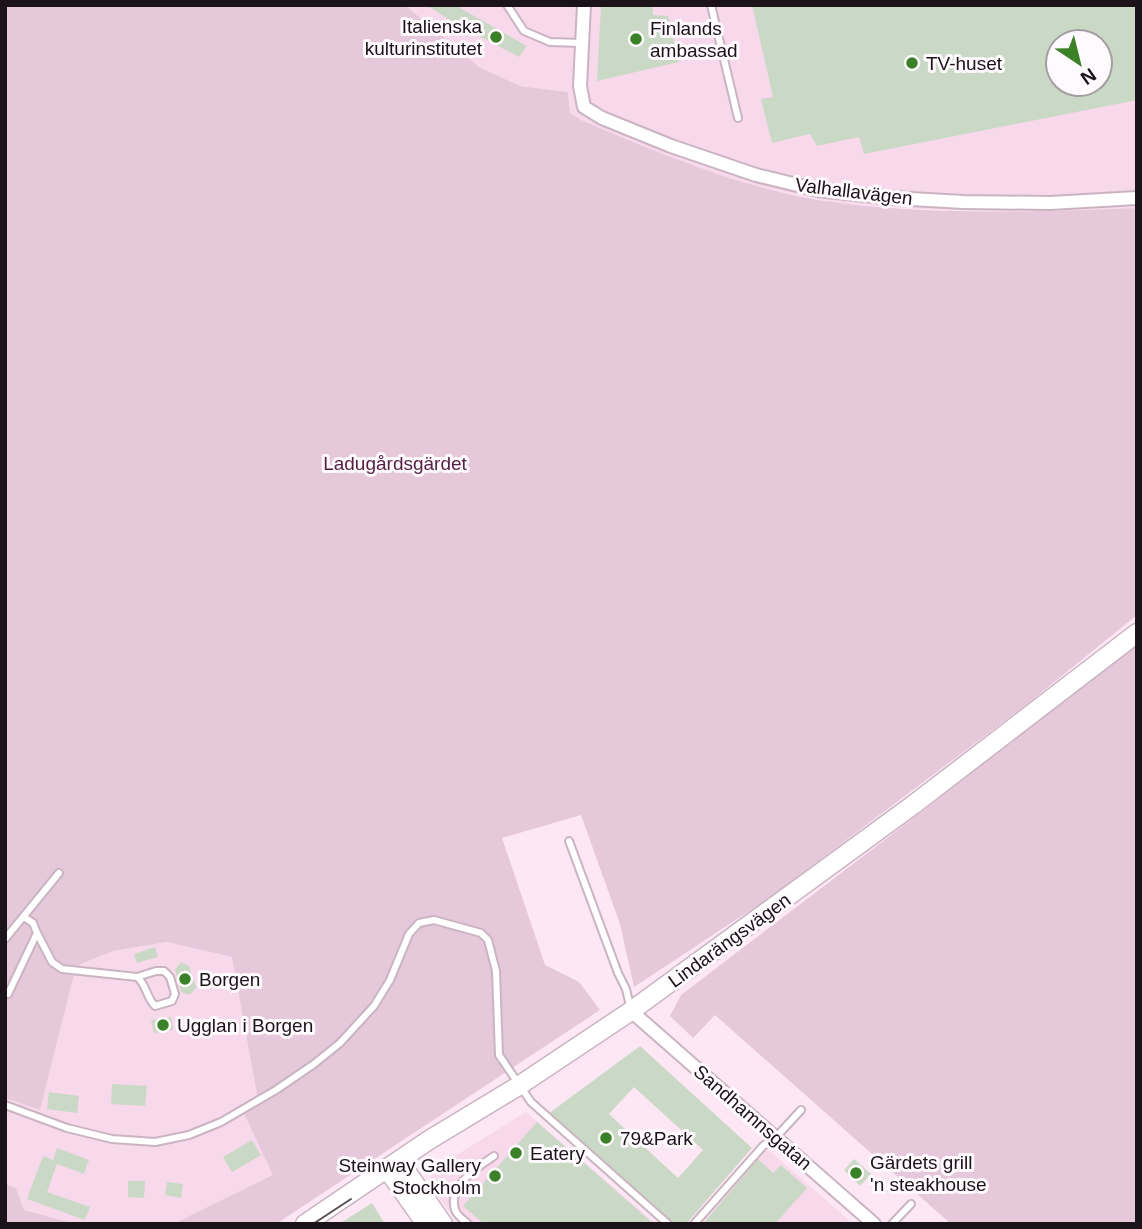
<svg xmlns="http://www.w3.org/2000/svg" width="1142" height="1229" font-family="Arial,sans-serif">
  <rect width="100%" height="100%" fill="#fee7f5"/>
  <!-- built -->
  <path fill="#f7d9eb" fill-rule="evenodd" d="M 405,5 L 1137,5 L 1137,208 L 1044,212 L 918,209 L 837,203 L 756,186 L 691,166 L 581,120 L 570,113 L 568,92 L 520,86 L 479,67 ZM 1058,42 L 1100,42 L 1100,84 L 1058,84 Z
    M 167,942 L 233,957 L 259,1105 L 244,1115 L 274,1175 L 173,1224 L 76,1224 L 24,1210 L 16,1188 L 5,1184 L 5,1098 L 40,1110 L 75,966 L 113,951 Z
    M 526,1112 L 656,1224 L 459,1224 L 427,1182 L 437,1167 Z
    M 764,1150 L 771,1152 L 853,1224 L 699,1224 Z"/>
  <!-- green -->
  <path fill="#e6c8db" d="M 5,5 L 405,5 L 479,67 L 520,86 L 568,92 L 570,113 L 581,120 C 664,155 749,192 839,203 C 937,215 1038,212 1137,208 L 1137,615 L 1026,705 L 769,898 L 634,987 L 620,924 L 581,815 L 502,838 L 545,965 L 579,982 L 600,1010 L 276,1224 L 173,1224 L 273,1175 L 244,1114 L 259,1105 L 232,957 L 167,942 L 113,951 L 76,966 L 40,1110 L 5,1098 Z
    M 1137,643 L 1137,1224 L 951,1224 L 715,1015 L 693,1038 L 670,1016 L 681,995 L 920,813 Z
    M 5,1184 L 16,1188 L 24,1210 L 76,1224 L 5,1224 Z"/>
  <!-- building -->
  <path fill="#cad9c6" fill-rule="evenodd" d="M 426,5 L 462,5 L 460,8 L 527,46 L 519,57 L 463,28 Z
    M 601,5 L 653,6 L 653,15 L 668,16 L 679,62 L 597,81 Z
    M 752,5 L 1137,5 L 1137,100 L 864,154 L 859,137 L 817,146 L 810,134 L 772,143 L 761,99 L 773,97 ZM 1058,42 L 1100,42 L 1100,84 L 1058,84 Z
    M 155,947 L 158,957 L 137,963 L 134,954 Z
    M 181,962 L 189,966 L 196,987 L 190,995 L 181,992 L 175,970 Z
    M 171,1017 L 173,1030 L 154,1033 L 151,1020 Z
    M 640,1046 L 752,1148 L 686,1224 L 673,1224 L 548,1114 ZM 634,1087 L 703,1150 L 678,1178 L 609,1114 Z
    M 112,1084 L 147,1086 L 145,1106 L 111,1104 Z
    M 49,1092 L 79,1096 L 77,1113 L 47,1109 Z
    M 537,1122 L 654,1224 L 484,1224 L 463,1206 Z
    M 252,1140 L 261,1155 L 232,1172 L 223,1157 Z
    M 57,1148 L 89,1160 L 84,1174 L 57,1164 L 47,1192 L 90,1207 L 85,1220 L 27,1199 L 43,1156 L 53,1160 Z
    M 758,1159 L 773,1173 L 781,1165 L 807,1188 L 775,1224 L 703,1224 Z
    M 854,1159 L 871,1174 L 860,1186 L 844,1170 Z
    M 128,1181 L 145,1181 L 144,1198 L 128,1197 Z
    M 167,1182 L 183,1184 L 181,1198 L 165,1195 Z
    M 372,1203 L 385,1224 L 339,1224 Z"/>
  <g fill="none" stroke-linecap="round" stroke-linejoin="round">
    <!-- lane casing -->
    <g stroke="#cab4c1" stroke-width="10">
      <path id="lane" d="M 507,5 L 524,31 L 550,42 L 582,43
        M 711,5 L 738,118
        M 569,841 L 618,973 L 626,989 L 631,1010
        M 37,933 L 52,962 L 62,969 L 137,977 C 147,985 146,997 155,1006 L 172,1001 L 175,994 L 170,977 L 164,971 L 156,971 L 137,977
        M 5,939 L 59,873
        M 8,994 L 37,933 L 33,923 L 24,917
        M 5,1105 L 67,1128 L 112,1139 L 155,1142 L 189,1135 L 221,1122 L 276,1090 L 314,1064 L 340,1043 L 374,1006 L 390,980 L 409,934 L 419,923 L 434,920 L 481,933 L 488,940 L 496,971 L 499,1055 L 531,1102 L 668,1224
        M 468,1224 C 465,1221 458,1216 456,1212 C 445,1187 478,1167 494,1156
        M 694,1224 L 763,1146 L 777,1136 L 801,1110
        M 892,1224 L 911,1204"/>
    </g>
    <!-- street casing -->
    <g stroke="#cab4c1" stroke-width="16">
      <path id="street" d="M 584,5 L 580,86 L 584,107 L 602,118 L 671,146 L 756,175 L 818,190 L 894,198 L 963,202 L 1050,203 L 1137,198
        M 631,1011 L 874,1224"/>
    </g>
    <!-- secondary casing -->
    <g stroke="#cab4c1" stroke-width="21">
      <path id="secondary" d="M 399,1161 L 443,1224
        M 387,1169 L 426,1224
        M 305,1224 L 429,1140 L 520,1085 L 631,1011 L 913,805 L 1137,633"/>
    </g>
    <!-- lane -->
    <use href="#lane" stroke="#fff" stroke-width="6"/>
    <!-- street -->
    <use href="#street" stroke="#fff" stroke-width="12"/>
    <!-- secondary -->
    <use href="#secondary" stroke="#fff" stroke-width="18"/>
    <!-- tram -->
    <path stroke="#5a4e55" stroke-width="2" d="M 313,1224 L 351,1199"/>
  </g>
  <!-- markers -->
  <g fill="#3a8127" stroke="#fffafd" stroke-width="2.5">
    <circle cx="496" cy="37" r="7"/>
    <circle cx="636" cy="39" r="7"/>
    <circle cx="912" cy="63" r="7"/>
    <circle cx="185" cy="979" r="7"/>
    <circle cx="163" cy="1025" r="7"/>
    <circle cx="606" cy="1138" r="7"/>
    <circle cx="516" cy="1153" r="7"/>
    <circle cx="856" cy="1173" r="7"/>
    <circle cx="495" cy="1176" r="7"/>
  </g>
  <g text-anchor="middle" stroke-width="6" stroke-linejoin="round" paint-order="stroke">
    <!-- poi labels -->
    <g font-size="19" fill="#1b1318" stroke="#fffafd" text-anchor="start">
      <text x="482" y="33" text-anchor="end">Italienska<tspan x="482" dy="22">kulturinstitutet</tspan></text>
      <text x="650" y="35">Finlands<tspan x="650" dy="22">ambassad</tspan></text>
      <text x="926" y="70">TV-huset</text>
      <text x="199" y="986">Borgen</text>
      <text x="177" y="1032">Ugglan i Borgen</text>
      <text x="620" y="1145">79&amp;Park</text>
      <text x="530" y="1160">Eatery</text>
      <text x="870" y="1169">Gärdets grill<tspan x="870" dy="22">'n steakhouse</tspan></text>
      <text x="481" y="1172" text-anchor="end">Steinway Gallery<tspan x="481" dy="22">Stockholm</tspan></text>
    </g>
    <!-- street labels -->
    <g font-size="19" fill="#1b1318" stroke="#fffafd">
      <text transform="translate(854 191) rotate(7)" y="7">Valhallavägen</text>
      <text transform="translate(729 940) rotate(-36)" y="7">Lindarängsvägen</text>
      <text transform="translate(753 1117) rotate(41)" y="7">Sandhamnsgatan</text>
    </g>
    <!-- park labels -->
    <g font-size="19" fill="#541e45" stroke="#fffafd">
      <text x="395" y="470">Ladugårdsgärdet</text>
    </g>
  </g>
  <!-- border -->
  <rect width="1142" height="1229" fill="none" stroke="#1b1318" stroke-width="14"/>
  <!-- north arrow -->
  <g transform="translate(1079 63) rotate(145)"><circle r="33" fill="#fffafd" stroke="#a49ea1" stroke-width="2"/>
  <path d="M0-5L12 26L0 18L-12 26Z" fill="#3a8127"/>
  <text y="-10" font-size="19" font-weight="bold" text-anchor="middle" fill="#1b1318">N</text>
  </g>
</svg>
